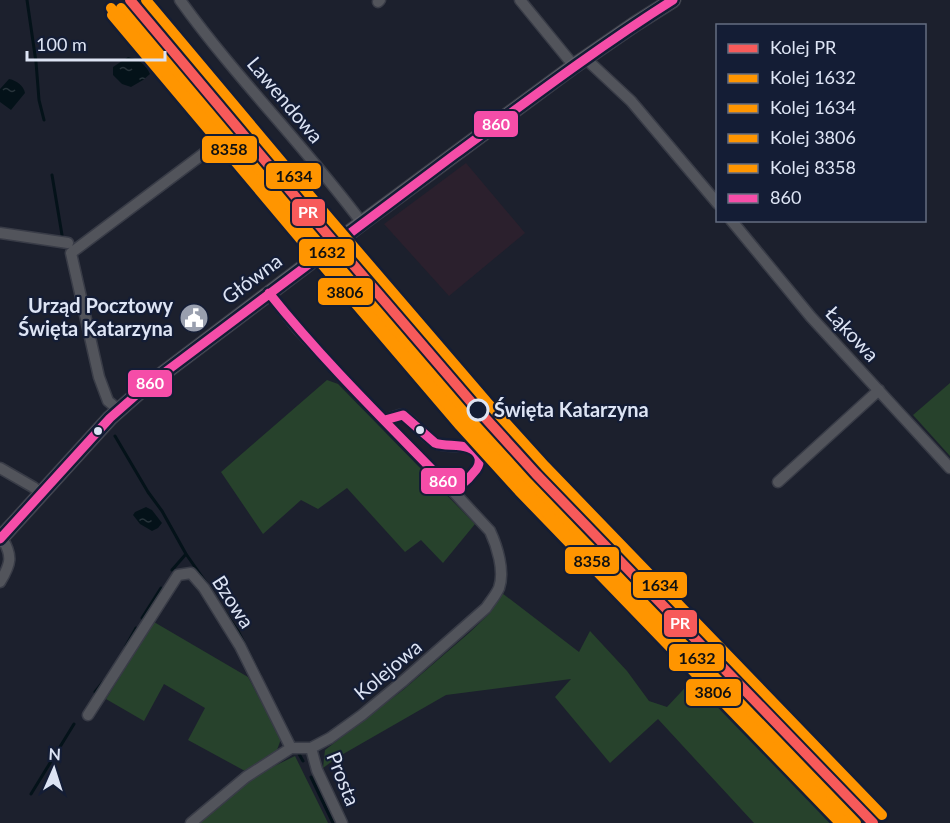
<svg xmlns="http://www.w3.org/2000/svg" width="950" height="823" font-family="Lato,sans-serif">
  <defs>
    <pattern id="water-ripples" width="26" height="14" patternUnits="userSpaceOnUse" patternTransform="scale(1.5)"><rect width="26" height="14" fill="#041219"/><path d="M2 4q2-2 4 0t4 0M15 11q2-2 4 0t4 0" fill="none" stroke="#28343b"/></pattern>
  </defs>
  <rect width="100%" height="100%" fill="#1c202d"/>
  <!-- commercial -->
  <path fill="#2b202d" d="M 466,163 L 525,233 L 449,296 L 384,224 Z"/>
  <!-- green -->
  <path fill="#27422c" d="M 327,380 L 338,384 L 475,524 L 443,563 L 421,540 L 405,552 L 347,488 L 318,509 L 301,500 L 263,534 L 221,472 Z
    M 950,383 L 950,456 L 913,415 Z
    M 502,593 L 579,652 L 590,631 L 627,671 L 649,701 L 667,707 L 696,676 L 817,799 L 838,823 L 754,823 L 658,719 L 610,763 L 555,697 L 571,679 L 446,695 L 338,757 L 323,768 L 325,750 L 403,690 L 469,633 L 490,613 Z
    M 154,622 L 248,677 L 281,739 L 277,750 L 245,771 L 188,740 L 205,708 L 164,684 L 144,721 L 106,699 Z
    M 295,756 L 328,823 L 201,823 L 199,821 L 254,776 Z"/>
  <!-- water -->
  <path fill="url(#water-ripples)" d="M 128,57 C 138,59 146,64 150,74 L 143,80 L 131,87 L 122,84 L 113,75 L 113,67 Z
    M 9,79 C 16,80 24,86 25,93 L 11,110 L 0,102 L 0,89 Z
    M 146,507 L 152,510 L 162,523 L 158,528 L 152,531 L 140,524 L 133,515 L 135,512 Z"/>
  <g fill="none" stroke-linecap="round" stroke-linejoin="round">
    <!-- stream -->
    <path stroke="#041219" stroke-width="3" d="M 27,0 L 36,62 L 39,100 L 44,120
      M 52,175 L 62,235
      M 115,436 L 148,492 L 162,511 L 186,554 L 207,584
      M 172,570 L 186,554
      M 222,608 L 238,631 L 260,675
      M 142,618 L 161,588
      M 126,646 L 136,628
      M 95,692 L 103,682
      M 299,754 L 303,761
      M 311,777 L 333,823
      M 31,794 L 74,724"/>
    <!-- street casing -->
    <g stroke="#393c47" stroke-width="13">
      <path id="street" d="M 180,0 C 236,78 305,146 362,223
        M 520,0 L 574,66
        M 378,2 L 380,0
        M 585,58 L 631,101 L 718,204
        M 731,220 L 811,317 L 950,468
        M 0,233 L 68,243
        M 269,293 L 297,328 L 361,397 L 451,489 C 459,489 464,482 470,477 C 475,471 482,465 478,456 C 472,440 447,450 435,443 C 425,437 414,422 403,415 L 400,415 L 385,420
        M 119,410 L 108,401 L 99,377 L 71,253 L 215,145
        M 0,468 L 33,487 L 42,494
        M 778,482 L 879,390
        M 0,582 C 11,564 13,556 2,538
        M 88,715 L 178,575 L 191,573 L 204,588 L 240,646 L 291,748
        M 311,748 L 317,770 L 342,823
        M 191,823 L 246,777 L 291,748 L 311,748 L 330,738 L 362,715 L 402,682 L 486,608 C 490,602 496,595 499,588 C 505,571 497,546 490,531 L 451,489"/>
    </g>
    <!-- secondary casing -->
    <g stroke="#393c47" stroke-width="17">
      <path id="secondary" d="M 0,539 L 110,418 L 144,388 L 362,223 L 574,66 L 635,24 L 673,0"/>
    </g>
    <!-- street -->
    <use href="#street" stroke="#52545b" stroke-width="10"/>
    <!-- secondary -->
    <use href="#secondary" stroke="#5e6068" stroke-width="15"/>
    <!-- rail -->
    <path stroke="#545760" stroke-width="3" stroke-dasharray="3 6" stroke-linecap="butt" d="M 148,0 L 459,368 L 548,464 L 622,542 L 701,633 L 885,823"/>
    <!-- bus-1 casing -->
    <g stroke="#141d35" stroke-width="14">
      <path id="bus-1" d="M 269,293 C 325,363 389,425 451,489 C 461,487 468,480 474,472 C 478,468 480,464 479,458 C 474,441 448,448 435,443 L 403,415 L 385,420
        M 0,539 L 110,418 L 144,388 C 247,310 350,232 454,155 C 526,102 597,48 673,0"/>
    </g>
    <!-- bus-1 -->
    <use href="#bus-1" stroke="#f54da8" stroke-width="9"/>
    <!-- rail-1 casing -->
    <g stroke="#141d35" stroke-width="15">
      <path id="rail-1" d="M 130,0 L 320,226 L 478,410 L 536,474 L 873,823"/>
    </g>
    <!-- rail-2 casing -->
    <g stroke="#141d35" stroke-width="15">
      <path id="rail-2" d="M 121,8 L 311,234 L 469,418 L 527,482 L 856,823"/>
    </g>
    <!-- rail-3 casing -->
    <g stroke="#141d35" stroke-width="15">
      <path id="rail-3" d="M 146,0 L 329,218 L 487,402 L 545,466 L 882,815"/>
    </g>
    <!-- rail-4 casing -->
    <g stroke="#141d35" stroke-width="15">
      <path id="rail-4" d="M 112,15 L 302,241 L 460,426 L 519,491 L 840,823"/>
    </g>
    <!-- rail-5 casing -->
    <g stroke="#141d35" stroke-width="15">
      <path id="rail-5" d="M 111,8 L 304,239 L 463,423 L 569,537 L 845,823"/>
    </g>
    <!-- rail-1 -->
    <use href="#rail-1" stroke="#f75a5a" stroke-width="10"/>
    <!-- rail-2 -->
    <use href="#rail-2" stroke="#ff9500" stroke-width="10"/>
    <!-- rail-3 -->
    <use href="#rail-3" stroke="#ff9500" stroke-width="10"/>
    <!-- rail-4 -->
    <use href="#rail-4" stroke="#ff9500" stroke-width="10"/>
    <!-- rail-5 -->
    <use href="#rail-5" stroke="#ff9500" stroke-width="10"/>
  </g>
  <!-- icons -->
  <defs>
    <g id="civic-disc" transform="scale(1.5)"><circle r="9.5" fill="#999fae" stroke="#141d35"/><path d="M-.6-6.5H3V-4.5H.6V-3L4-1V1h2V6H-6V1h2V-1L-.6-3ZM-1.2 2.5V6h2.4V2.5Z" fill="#fff"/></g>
  </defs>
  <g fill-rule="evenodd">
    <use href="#civic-disc" x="194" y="318"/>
  </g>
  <!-- markers -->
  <circle fill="#141d35" stroke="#dde4f4" stroke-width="3" cx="478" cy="410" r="10"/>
  <g fill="#dde4f4" stroke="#141d35" stroke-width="2">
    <circle cx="420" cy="430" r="5"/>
    <circle cx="98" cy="431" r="5"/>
  </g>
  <g text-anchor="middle" stroke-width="4.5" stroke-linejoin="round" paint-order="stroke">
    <!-- street labels -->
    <g font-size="20" fill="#dde4f4" stroke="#141d35">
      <text transform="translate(285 100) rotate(50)" y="7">Lawendowa</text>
      <text transform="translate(252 279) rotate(-37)" y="7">Główna</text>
      <text transform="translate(852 334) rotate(47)" y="7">Łąkowa</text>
      <text transform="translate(233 602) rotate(57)" y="7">Bzowa</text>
      <text transform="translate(388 670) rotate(-40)" y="7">Kolejowa</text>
      <text transform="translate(343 779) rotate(68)" y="7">Prosta</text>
    </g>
    <!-- poi labels -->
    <g font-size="20" font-weight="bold" fill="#dde4f4" stroke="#141d35" text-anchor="end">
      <text x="173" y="313">Urząd Pocztowy<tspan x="173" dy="23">Święta Katarzyna</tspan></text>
    </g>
    <!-- stop labels -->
    <g font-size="20" font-weight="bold" fill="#dde4f4" stroke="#141d35" text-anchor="start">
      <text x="494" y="417">Święta Katarzyna</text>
    </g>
  </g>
  <g stroke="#141d35" stroke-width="2">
    <rect x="473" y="110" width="46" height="28" rx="6" fill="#f54da8"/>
    <rect x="201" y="135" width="57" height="29" rx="6" fill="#ff9500"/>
    <rect x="265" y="162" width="57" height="28" rx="6" fill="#ff9500"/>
    <rect x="291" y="198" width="35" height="29" rx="6" fill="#f75a5a"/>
    <rect x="298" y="238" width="57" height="29" rx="6" fill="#ff9500"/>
    <rect x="317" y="277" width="57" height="29" rx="6" fill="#ff9500"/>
    <rect x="127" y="369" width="46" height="29" rx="6" fill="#f54da8"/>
    <rect x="420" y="467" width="46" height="28" rx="6" fill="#f54da8"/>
    <rect x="564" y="546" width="56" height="29" rx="6" fill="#ff9500"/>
    <rect x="632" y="571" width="56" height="28" rx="6" fill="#ff9500"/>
    <rect x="663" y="609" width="35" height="29" rx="6" fill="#f75a5a"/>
    <rect x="668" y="643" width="57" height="29" rx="6" fill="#ff9500"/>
    <rect x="685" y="678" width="57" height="29" rx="6" fill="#ff9500"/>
  </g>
  <g font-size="16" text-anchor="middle" font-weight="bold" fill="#fff">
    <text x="496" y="130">860</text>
    <text x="308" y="218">PR</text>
    <text x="150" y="389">860</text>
    <text x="443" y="487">860</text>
    <text x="680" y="629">PR</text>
  </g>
  <g font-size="16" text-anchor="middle" font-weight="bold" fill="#111">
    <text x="229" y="155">8358</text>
    <text x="294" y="182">1634</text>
    <text x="327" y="258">1632</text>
    <text x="345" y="298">3806</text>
    <text x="592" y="567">8358</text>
    <text x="660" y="591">1634</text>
    <text x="697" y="664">1632</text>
    <text x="713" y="698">3806</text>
  </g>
  <!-- legend -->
  <rect x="716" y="24" width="210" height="198" fill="#141d35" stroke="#646d81" stroke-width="1.5"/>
  <rect x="728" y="44" width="30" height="9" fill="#f75a5a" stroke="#646d81" stroke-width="1.5"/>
  <text x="770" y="54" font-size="18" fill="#dde4f4">Kolej PR</text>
  <rect x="728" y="74" width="30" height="9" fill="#ff9500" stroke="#646d81" stroke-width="1.5"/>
  <text x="770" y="84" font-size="18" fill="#dde4f4">Kolej 1632</text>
  <rect x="728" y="104" width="30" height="9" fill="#ff9500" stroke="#646d81" stroke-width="1.5"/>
  <text x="770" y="114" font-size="18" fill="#dde4f4">Kolej 1634</text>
  <rect x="728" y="134" width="30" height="9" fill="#ff9500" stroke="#646d81" stroke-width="1.5"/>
  <text x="770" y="144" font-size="18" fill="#dde4f4">Kolej 3806</text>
  <rect x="728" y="164" width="30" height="9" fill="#ff9500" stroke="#646d81" stroke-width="1.5"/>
  <text x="770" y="174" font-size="18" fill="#dde4f4">Kolej 8358</text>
  <rect x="728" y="194" width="30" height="9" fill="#f54da8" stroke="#646d81" stroke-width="1.5"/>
  <text x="770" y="204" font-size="18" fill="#dde4f4">860</text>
  <!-- north arrow -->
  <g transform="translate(54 769) rotate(3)" stroke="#141d35" stroke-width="4.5" paint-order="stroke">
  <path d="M0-4.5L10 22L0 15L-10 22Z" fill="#dde4f4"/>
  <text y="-9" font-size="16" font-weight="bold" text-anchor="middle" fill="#dde4f4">N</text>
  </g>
  <!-- scale -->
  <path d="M27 51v9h138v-9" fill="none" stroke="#dde4f4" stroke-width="3"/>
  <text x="36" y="51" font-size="18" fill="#dde4f4" stroke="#141d35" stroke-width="4.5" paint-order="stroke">100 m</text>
</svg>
